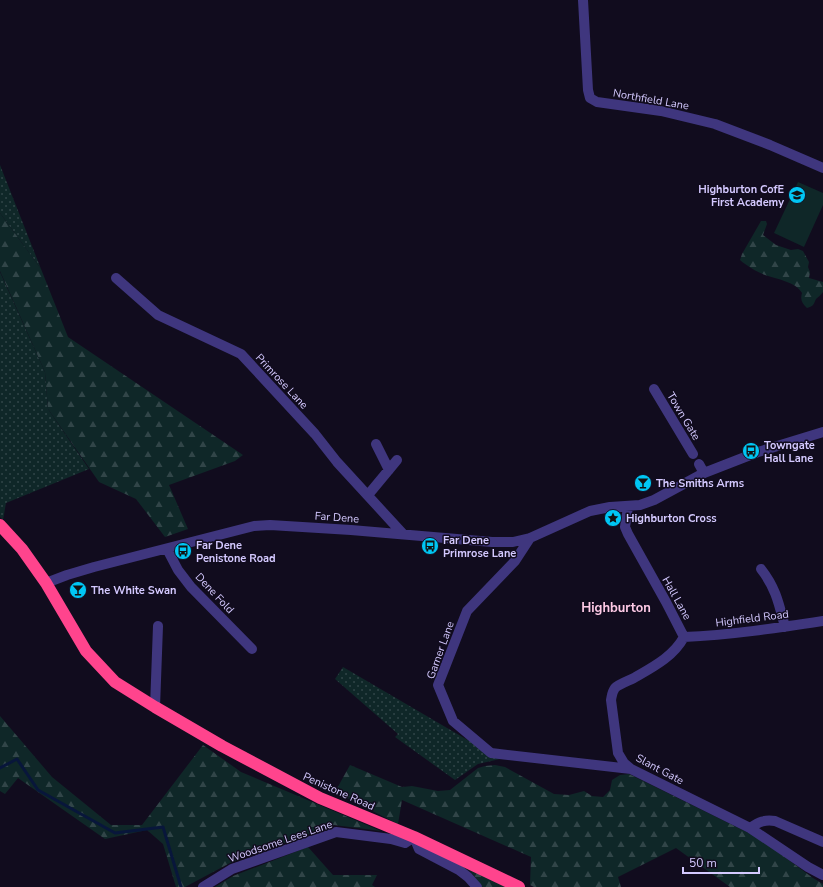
<svg xmlns="http://www.w3.org/2000/svg" width="823" height="887" font-family="'Nunito Sans',sans-serif">
  <defs>
    <pattern id="grass-dots" width="8" height="8" patternUnits="userSpaceOnUse"><rect width="8" height="8" fill="#0f2728"/><path d="M2 2h.1M6 6h.1" fill="none" stroke="#314548" stroke-width="1.8" stroke-linecap="round"/></pattern>
    <pattern id="forest-firs" width="22" height="20" patternUnits="userSpaceOnUse"><rect width="22" height="20" fill="#0f2728"/><path d="M5 1l3.5 6h-7zM16 11l3.5 6h-7z" fill="#314548"/></pattern>
  </defs>
  <rect width="100%" height="100%" fill="#110c1e"/>
  <!-- grass -->
  <path fill="url(#grass-dots)" d="M 0,165 L 41,269 L 0,213 Z
    M 0,272 L 45,372 L 48,409 L 89,469 L 6,503 L 3,520 L 0,517 Z
    M 343,667 L 500,759 L 478,764 L 455,780 L 395,737 L 398,734 L 335,679 Z"/>
  <!-- forest -->
  <path fill="url(#forest-firs)" d="M 0,213 L 41,269 L 68,337 L 243,455 L 235,461 L 169,485 L 188,529 L 165,537 L 136,499 L 99,482 L 48,409 L 45,372 L 0,271 Z
    M 761,221 L 766,221 L 767,224 L 763,235 L 776,245 L 791,250 L 798,249 L 803,251 L 809,262 L 808,267 L 810,272 L 809,278 L 823,282 L 823,292 C 821,295 818,297 816,299 C 813,305 814,306 807,308 C 802,303 800,300 802,293 C 796,282 777,279 765,275 C 757,272 747,266 740,260 L 742,254 Z
    M 0,716 L 52,777 L 111,825 L 142,825 L 203,745 L 241,772 L 381,831 L 334,825 L 230,863 L 185,887 L 176,887 L 163,844 L 147,830 L 105,839 L 18,778 L 5,794 L 0,791 Z
    M 350,765 L 402,787 L 412,786 L 438,791 L 450,790 L 478,768 L 485,766 L 495,765 L 505,767 L 554,794 L 569,795 L 584,791 L 592,796 L 603,797 L 610,790 L 612,780 L 620,775 L 629,774 L 759,838 L 813,878 L 823,884 L 823,887 L 730,887 L 676,848 L 618,877 L 621,887 L 534,887 L 530,885 L 531,857 L 402,800 L 398,824 L 335,792 Z
    M 308,847 L 333,875 L 377,875 L 372,885 L 375,887 L 215,887 L 233,876 Z
    M 463,866 L 506,887 L 482,887 L 471,872 Z"/>
  <!-- garden -->
  <path fill="#0f2728" d="M 798,182 L 823,193 L 823,205 L 804,247 L 774,233 Z"/>
  <g fill="none" stroke-linecap="round" stroke-linejoin="round">
    <!-- stream -->
    <path stroke="#08163b" stroke-width="3" d="M 0,768 L 17,759 L 38,790 L 115,833 L 163,827 L 181,887"/>
    <!-- minor -->
    <path stroke="#3f367e" stroke-width="10" d="M 583,0 L 588,90 L 590,98 L 597,102 L 661,111 L 715,124 L 770,145 L 823,168
      M 116,278 L 158,315 L 241,354 L 315,434 L 337,462 L 403,534
      M 654,389 L 693,454
      M 376,444 L 389,470
      M 699,464 L 704,473
      M 368,495 L 397,460
      M 628,507 L 625,527 L 628,534 L 666,602 L 684,637 C 673,657 653,667 634,678 C 628,681 619,684 615,688 C 612,692 612,695 611,700 L 618,753 L 624,763 L 631,769 L 750,828 L 808,867 L 823,875
      M 530,538 L 515,561 L 467,611 L 438,685 L 453,721 L 491,753 L 631,769
      M 167,549 L 178,570 L 191,587 L 252,649
      M 761,569 C 776,588 779,604 785,627
      M 46,583 L 67,575 L 94,567 L 254,526 L 270,525 L 351,530 L 492,542 L 513,542 L 530,538 L 590,511 L 610,507 L 640,505 L 654,500 L 704,473 L 758,452 L 823,432
      M 684,637 C 731,635 777,628 823,621
      M 155,707 L 158,626
      M 750,828 C 759,822 765,819 775,821 L 823,842
      M 203,887 L 232,869 L 336,832 L 391,839 L 405,843 L 414,837 L 419,849 L 459,870 L 468,877 L 477,887"/>
    <!-- highway -->
    <path stroke="#ff448d" stroke-width="12" d="M 0,525 L 22,549 L 46,583 L 86,651 L 115,682 L 155,707 L 222,746 L 320,798 L 414,837 L 519,887"/>
  </g>
  <!-- icons -->
  <defs>
    <g id="school-disc" transform="scale(0.9)"><circle r="9.5" fill="#00c6f4" stroke="#110c1e"/><path d="M0-5L7-2L0 1L-7-2ZM-4 1L0 2.5L4 1V4Q0 6-4 4Z" fill="#111"/></g>
    <g id="bus-disc" transform="scale(0.9)"><circle r="9.5" fill="#00c6f4" stroke="#110c1e"/><path d="M-5-6H5V4H4V6H2V4H-2V6H-4V4H-5ZM-3.5-4V0h7V-4ZM-3.5 1.2v1.5H-2V1.2ZM2 1.2v1.5H3.5V1.2Z" fill="#111"/></g>
    <g id="bar-disc" transform="scale(0.9)"><circle r="9.5" fill="#00c6f4" stroke="#110c1e"/><path d="M-6-5H6L.8 .8V4.5H3.5V6h-7V4.5H-.8V.8Z" fill="#111"/></g>
    <g id="sight-disc" transform="scale(0.9)"><circle r="9.5" fill="#00c6f4" stroke="#110c1e"/><path d="M0-6L1.8-2.2L6-1.7L2.9 1.2L3.7 5.4L0 3.3L-3.7 5.4L-2.9 1.2L-6-1.7L-1.8-2.2Z" fill="#111"/></g>
  </defs>
  <g fill-rule="evenodd">
    <use href="#school-disc" x="797" y="195"/>
    <use href="#bus-disc" x="751" y="451"/>
    <use href="#bar-disc" x="643" y="483"/>
    <use href="#sight-disc" x="613" y="518"/>
    <use href="#bus-disc" x="430" y="546"/>
    <use href="#bus-disc" x="183" y="551"/>
    <use href="#bar-disc" x="78" y="590"/>
  </g>
  <g text-anchor="middle" stroke-width="3" stroke-linejoin="round" paint-order="stroke">
    <!-- street labels -->
    <g font-size="11" fill="#d4c9ff" stroke="#110c1e">
      <text transform="translate(651 99) rotate(10)" y="4">Northfield Lane</text>
      <text transform="translate(282 381) rotate(47)" y="4">Primrose Lane</text>
      <text transform="translate(684 416) rotate(59)" y="4">Town Gate</text>
      <text transform="translate(337 517) rotate(4)" y="4">Far Dene</text>
      <text transform="translate(215 593) rotate(47)" y="4">Dene Fold</text>
      <text transform="translate(677 598) rotate(61)" y="4">Hall Lane</text>
      <text transform="translate(752 618) rotate(-7)" y="4">Highfield Road</text>
      <text transform="translate(440 650) rotate(-70)" y="4">Garner Lane</text>
      <text transform="translate(660 769) rotate(28)" y="4">Slant Gate</text>
      <text transform="translate(339 791) rotate(24)" y="4">Penistone Road</text>
      <text transform="translate(280 841) rotate(-19)" y="4">Woodsome Lees Lane</text>
    </g>
    <!-- poi labels -->
    <g font-size="11" font-weight="bold" fill="#d4c9ff" stroke="#110c1e" text-anchor="start">
      <text x="784" y="193" text-anchor="end">Highburton CofE<tspan x="784" dy="13">First Academy</tspan></text>
      <text x="764" y="449">Towngate<tspan x="764" dy="13">Hall Lane</tspan></text>
      <text x="656" y="487">The Smiths Arms</text>
      <text x="626" y="522">Highburton Cross</text>
      <text x="443" y="544">Far Dene<tspan x="443" dy="13">Primrose Lane</tspan></text>
      <text x="196" y="549">Far Dene<tspan x="196" dy="13">Penistone Road</tspan></text>
      <text x="91" y="594">The White Swan</text>
    </g>
    <!-- quarter labels -->
    <g font-size="13" font-weight="bold" fill="#ffcbe7" stroke="#110c1e">
      <text x="616" y="612">Highburton</text>
    </g>
  </g>
  <!-- scale -->
  <path d="M683 867v6h76v-6" fill="none" stroke="#d4c9ff" stroke-width="2"/>
  <text x="689" y="867" font-size="12" fill="#d4c9ff" stroke="#110c1e" stroke-width="3" paint-order="stroke">50 m</text>
</svg>
